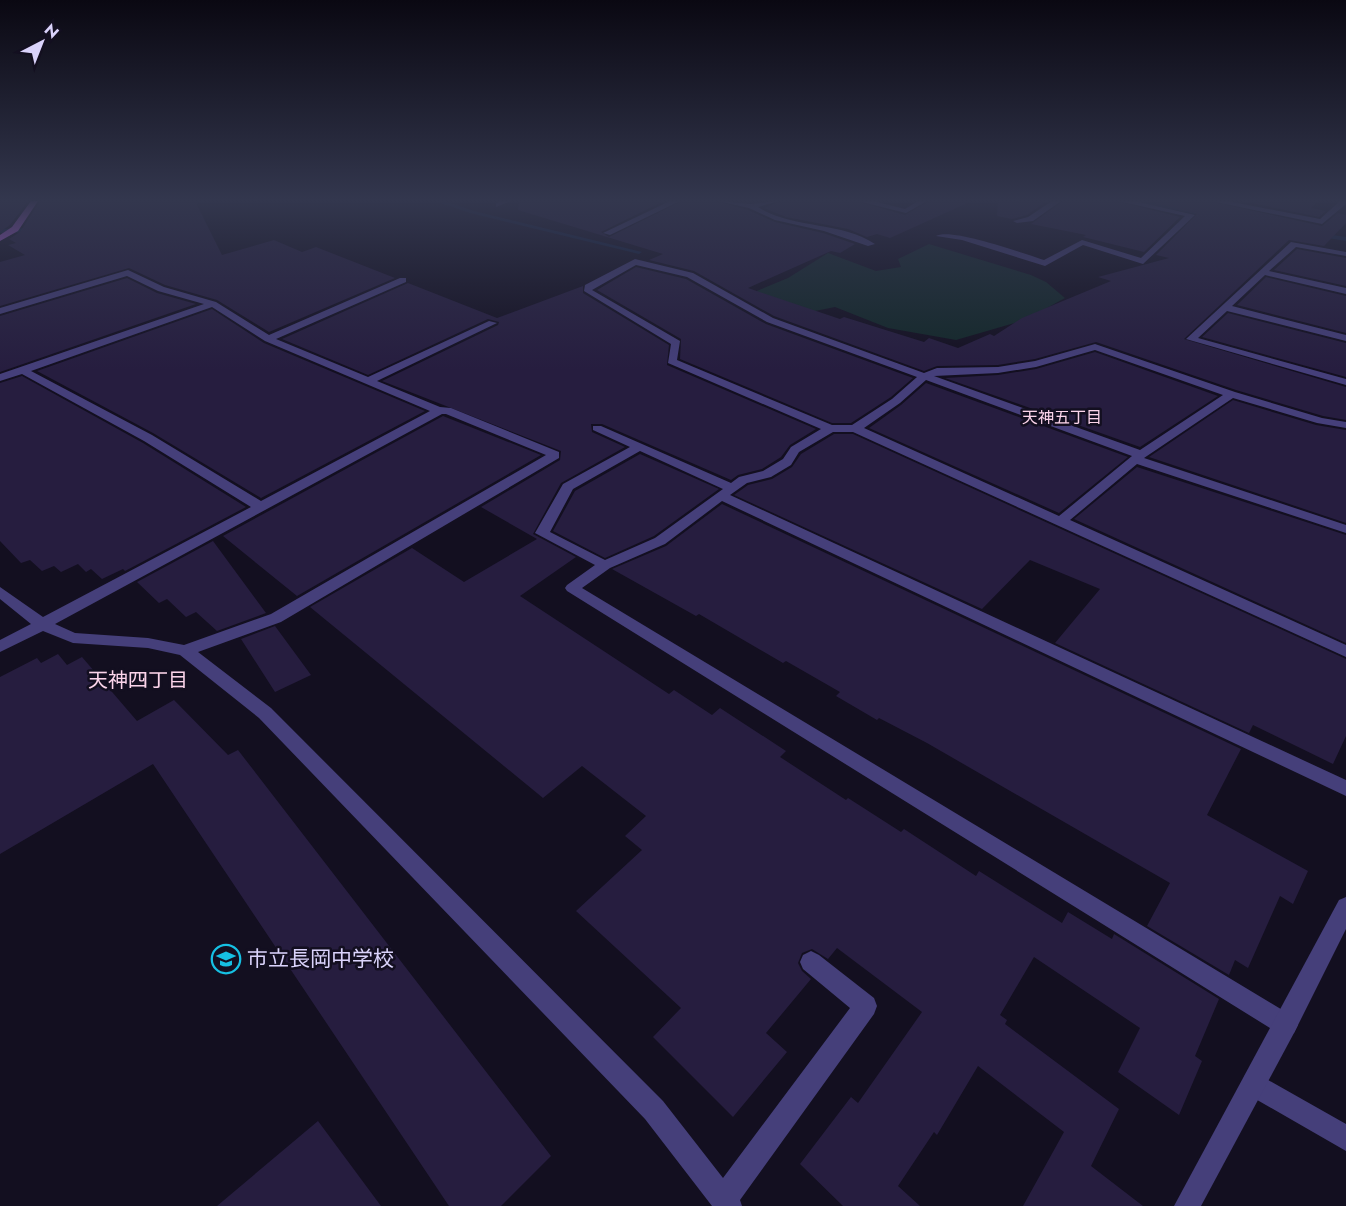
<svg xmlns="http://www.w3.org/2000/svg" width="1346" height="1206" font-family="Jost,'Noto Sans JP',sans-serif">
  <rect width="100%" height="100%" fill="#130f20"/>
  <!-- green -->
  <path fill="#132829" d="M 929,244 L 1031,275 L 1046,282 L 1065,298 L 1025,320 L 956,340 L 888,328 L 835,307 L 780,318 L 747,295 L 788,278 L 828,253 L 876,271 L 901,267 L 898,259 Z"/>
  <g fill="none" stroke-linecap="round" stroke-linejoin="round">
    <!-- stream -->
    <path fill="#122141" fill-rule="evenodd" d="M 195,201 L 206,201 L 182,209 L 179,207 Z
      M 435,201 L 445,201 L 474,211 L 642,252 L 639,254 L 470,213 Z
      M 1131,201 L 1146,201 L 1198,212 L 1195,214 Z
      M 0,229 L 38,228 L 41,230 L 38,232 L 0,233 Z
      M 1318,233 L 1346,237 L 1346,241 L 1316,236 L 1315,235 Z"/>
  </g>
  <!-- building -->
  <path fill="#261d3f" d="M 0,201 L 28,201 L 10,225 L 0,232 Z
    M 40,201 L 195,201 L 222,255 L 274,240 L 302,252 L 316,247 L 395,278 L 269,332 L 217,300 L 165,285 L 129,268 L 0,306 L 0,262 L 25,255 L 8,245 L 16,243 L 9,239 L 20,232 Z
    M 519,201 L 664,201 L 601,232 L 609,237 L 682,201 L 716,201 L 748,210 L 775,222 L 823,233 L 855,244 L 840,253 L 831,251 L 748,288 L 840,319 L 844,317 L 924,342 L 929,338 L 958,348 L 990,334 L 994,336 L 1022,318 L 1111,281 L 1098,277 L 1169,258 L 1156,255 L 1197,214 L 1146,201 L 1209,201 L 1322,226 L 1338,213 L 1346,215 L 1346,223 L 1324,246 L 1289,240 L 1184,339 L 1346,387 L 1346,420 L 1323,416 L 1236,390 L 1096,342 L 1035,359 L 998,365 L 937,366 L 924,371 L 774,316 L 694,271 L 649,260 L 663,254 L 518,210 Z
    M 781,201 L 856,201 L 905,215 L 929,201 L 972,201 L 890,238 L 877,234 L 867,237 L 848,229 L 786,217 L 764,208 Z
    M 998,201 L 1047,201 L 1027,215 L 1012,219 L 997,216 Z
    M 1063,201 L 1116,201 L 1180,217 L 1144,252 L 1083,237 L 1086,235 L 1031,224 Z
    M 1241,201 L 1318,201 L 1311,208 L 1326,211 L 1319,217 Z
    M 1297,249 L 1346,258 L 1346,286 L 1274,270 Z
    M 636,267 L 686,279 L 766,324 L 913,378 L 891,397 L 851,423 L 832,423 L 680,359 L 681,339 L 597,290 Z
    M 1266,277 L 1346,296 L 1346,333 L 1237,305 Z
    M 127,278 L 157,293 L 196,304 L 0,372 L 0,316 Z
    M 408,283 L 497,318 L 583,286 L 583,293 L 669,345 L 667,365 L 816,429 L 790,445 L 781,457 L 762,469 L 738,475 L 731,480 L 602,424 L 591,424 L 592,432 L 625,447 L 561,483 L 533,534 L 576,557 L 520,596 L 669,694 L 674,690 L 712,715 L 720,708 L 786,751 L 780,757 L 846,800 L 848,798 L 901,832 L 904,829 L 976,876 L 979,871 L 1062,923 L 1068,912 L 1112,939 L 1114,934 L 1219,999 L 1195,1056 L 1202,1061 L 1179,1115 L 1118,1072 L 1140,1028 L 1034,957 L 1000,1015 L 1007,1020 L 1005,1024 L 1119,1109 L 1091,1166 L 1143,1206 L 1023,1206 L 1064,1132 L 978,1066 L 937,1135 L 934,1132 L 898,1186 L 920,1206 L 843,1206 L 800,1164 L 851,1097 L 858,1103 L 922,1012 L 837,948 L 828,959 L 812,949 L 802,953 L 798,963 L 802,971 L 811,979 L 766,1033 L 787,1052 L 733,1117 L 653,1037 L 681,1008 L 576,911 L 642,850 L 625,836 L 646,816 L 582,766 L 543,798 L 310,607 L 412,548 L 464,582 L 537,539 L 481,507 L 560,460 L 561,451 L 382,381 L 498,325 L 499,322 L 488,319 L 368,375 L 282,339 Z
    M 212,309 L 264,343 L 425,411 L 261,498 L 153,433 L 37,371 Z
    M 1228,313 L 1346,343 L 1346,377 L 1202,337 Z
    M 1095,352 L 1218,396 L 1140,447 L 945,378 L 998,375 L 1036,369 Z
    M 22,376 L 143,443 L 246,507 L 125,571 L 123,569 L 102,579 L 91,569 L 86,572 L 78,564 L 61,572 L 54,566 L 42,571 L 30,560 L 21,563 L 0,541 L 0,383 Z
    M 926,383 L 1128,457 L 1059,513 L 869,428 L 901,405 Z
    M 1233,400 L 1316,425 L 1346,430 L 1346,523 L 1149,457 Z
    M 443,416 L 541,455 L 297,596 L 223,536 Z
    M 834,434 L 853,434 L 1346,659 L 1346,736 L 1333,764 L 1253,725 L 1249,733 L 1055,643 L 1100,589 L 1030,560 L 982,609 L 734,495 L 748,485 L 772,479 L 792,467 L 801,454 Z
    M 640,454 L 719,489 L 654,536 L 605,558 L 553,531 L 575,491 Z
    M 1137,467 L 1346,535 L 1346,643 L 1074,519 Z
    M 722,504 L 1241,749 L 1207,815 L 1308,871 L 1293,904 L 1280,896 L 1248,968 L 1235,960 L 1229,975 L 1147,926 L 1170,883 L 927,743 L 879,718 L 877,720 L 836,696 L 840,692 L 786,661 L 783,663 L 699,614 L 696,616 L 612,569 L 666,546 Z
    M 213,541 L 266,613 L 217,631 L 196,612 L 186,617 L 167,599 L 159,603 L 137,582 Z
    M 275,626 L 311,675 L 275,692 L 241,639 Z
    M 58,654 L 67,665 L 82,657 L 137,721 L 174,700 L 228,755 L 238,750 L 551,1156 L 501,1206 L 449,1206 L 153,764 L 0,854 L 0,677 L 37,658 L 41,663 Z
    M 318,1121 L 381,1206 L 217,1206 Z"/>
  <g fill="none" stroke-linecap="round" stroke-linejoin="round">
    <!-- minor -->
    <path fill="#453f7a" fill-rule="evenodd" d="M 501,201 L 511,201 L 496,207 L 496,203 Z
      M 670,201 L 680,201 L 610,235 L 603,233 Z
      M 718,201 L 751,204 L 779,201 L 758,207 C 792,229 841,221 875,244 L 868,246 L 824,231 L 775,220 L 749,208 Z
      M 858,201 L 873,201 L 905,209 L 918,201 L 927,201 L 906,213 Z
      M 1052,201 L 1061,201 L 1033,221 L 1017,223 L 1013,221 L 1028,217 Z
      M 1118,201 L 1134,201 L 1195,215 L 1143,264 L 1083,245 L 1045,266 L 962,240 L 936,236 C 951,227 1025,254 1044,260 L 1082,240 L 1141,258 L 1185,216 Z
      M 1211,201 L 1227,201 L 1320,219 L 1340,201 L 1346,201 L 1346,204 L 1322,224 Z
      M 1291,242 L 1346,252 L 1346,256 L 1296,247 L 1269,271 L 1346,288 L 1346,294 L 1265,275 L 1232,306 L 1346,335 L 1346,341 L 1227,311 L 1198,338 L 1346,379 L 1346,385 L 1186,339 Z
      M 635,259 L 693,273 L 773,318 L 924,373 L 937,368 L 998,367 L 1035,361 L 1095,344 L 1235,392 L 1322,418 L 1346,422 L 1346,428 L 1317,423 L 1233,398 L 1144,458 L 1346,525 L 1346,533 L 1137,464 L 1070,520 L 1346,645 L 1346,657 L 853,432 L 833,432 L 799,452 L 791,465 L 771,477 L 747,483 L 730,495 L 1346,780 L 1346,796 L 722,501 L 665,544 L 610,568 L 582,588 L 1294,1017 L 1298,1025 L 1294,1033 L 1286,1037 L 1278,1033 L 567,591 L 565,588 L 567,585 L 595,565 L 535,533 L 563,484 L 630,447 L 593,430 L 593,426 L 601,426 L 731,483 L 739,477 L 763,471 L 783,459 L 791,447 L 821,429 L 668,363 L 671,344 L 584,291 L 585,285 ZM 636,265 L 687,277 L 767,322 L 917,377 L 892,399 L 852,425 L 832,425 L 677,360 L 680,341 L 592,290 ZM 1095,350 L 1223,395 L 1140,450 L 934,376 L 998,373 L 1036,367 ZM 926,380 L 1132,456 L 1059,516 L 864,428 L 900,403 ZM 640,451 L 723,489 L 655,538 L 605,560 L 550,532 L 573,489 Z
      M 128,270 L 164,287 L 216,302 L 269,335 L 400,278 L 406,278 L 406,282 L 276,339 L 368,377 L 489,321 L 497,323 L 377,381 L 440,407 L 451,408 L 559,452 L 559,458 L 281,622 L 198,652 L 271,708 L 663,1101 L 723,1178 L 850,1008 L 803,969 L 800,962 L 803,955 L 811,951 L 819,955 L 874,998 L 877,1006 L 874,1014 L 740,1200 L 742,1206 L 712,1206 L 645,1119 L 259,718 L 180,655 L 148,648 L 73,643 L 43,631 L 0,652 L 0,640 L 31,624 L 0,599 L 0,587 L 43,617 L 251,507 L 144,441 L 22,374 L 0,381 L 0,374 L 204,304 L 158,291 L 127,276 L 0,314 L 0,308 ZM 212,307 L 265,341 L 430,411 L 261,501 L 152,435 L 31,371 ZM 442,414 L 446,414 L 546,455 L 271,614 L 184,645 L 148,638 L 75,633 L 55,624 Z
      M 1254,1072 L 1346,1124 L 1346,1151 L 1245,1093 L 1242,1084 L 1245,1075 Z"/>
    <!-- tertiary -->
    <path fill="#453f7a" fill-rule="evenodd" d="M 1346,897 L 1346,929 L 1294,1033 L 1201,1206 L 1174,1206 L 1339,900 Z"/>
    <!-- primary -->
    <path fill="#c664f0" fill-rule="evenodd" d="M 31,201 L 38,201 L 18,231 L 0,241 L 0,235 L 12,227 Z"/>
  </g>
  <!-- sky -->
  <linearGradient id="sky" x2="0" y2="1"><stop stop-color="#0a0812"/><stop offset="0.54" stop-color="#33374e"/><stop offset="1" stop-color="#33374e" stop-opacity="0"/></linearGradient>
  <rect width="1346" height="370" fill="url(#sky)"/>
  <!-- icons -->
  <defs>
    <g id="school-ring" transform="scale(1.5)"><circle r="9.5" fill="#130f20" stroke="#16c0e3" stroke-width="1.5"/><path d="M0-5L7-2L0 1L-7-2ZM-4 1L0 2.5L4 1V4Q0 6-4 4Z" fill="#16c0e3"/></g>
  </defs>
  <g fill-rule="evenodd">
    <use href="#school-ring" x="226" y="959"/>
  </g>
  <g text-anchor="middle" stroke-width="5" stroke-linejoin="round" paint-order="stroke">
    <!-- far-neighbourhood labels -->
    <g font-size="16" fill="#fbd4ea" stroke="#130f20">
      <text x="1062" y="423">天神五丁目</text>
    </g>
    <!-- neighbourhood labels -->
    <g font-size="20" fill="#fbd4ea" stroke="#130f20">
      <text x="138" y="687">天神四丁目</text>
    </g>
    <!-- near-poi labels -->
    <g font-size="21" fill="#dad3fb" stroke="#130f20" text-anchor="start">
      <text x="247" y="966">市立長岡中学校</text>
    </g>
  </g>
  <!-- north arrow -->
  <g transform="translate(42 42) rotate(42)" stroke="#130f20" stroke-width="4.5" paint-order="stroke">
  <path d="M0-4.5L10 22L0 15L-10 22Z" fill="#dad3fb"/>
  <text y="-9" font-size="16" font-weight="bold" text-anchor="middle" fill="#dad3fb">N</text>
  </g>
</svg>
